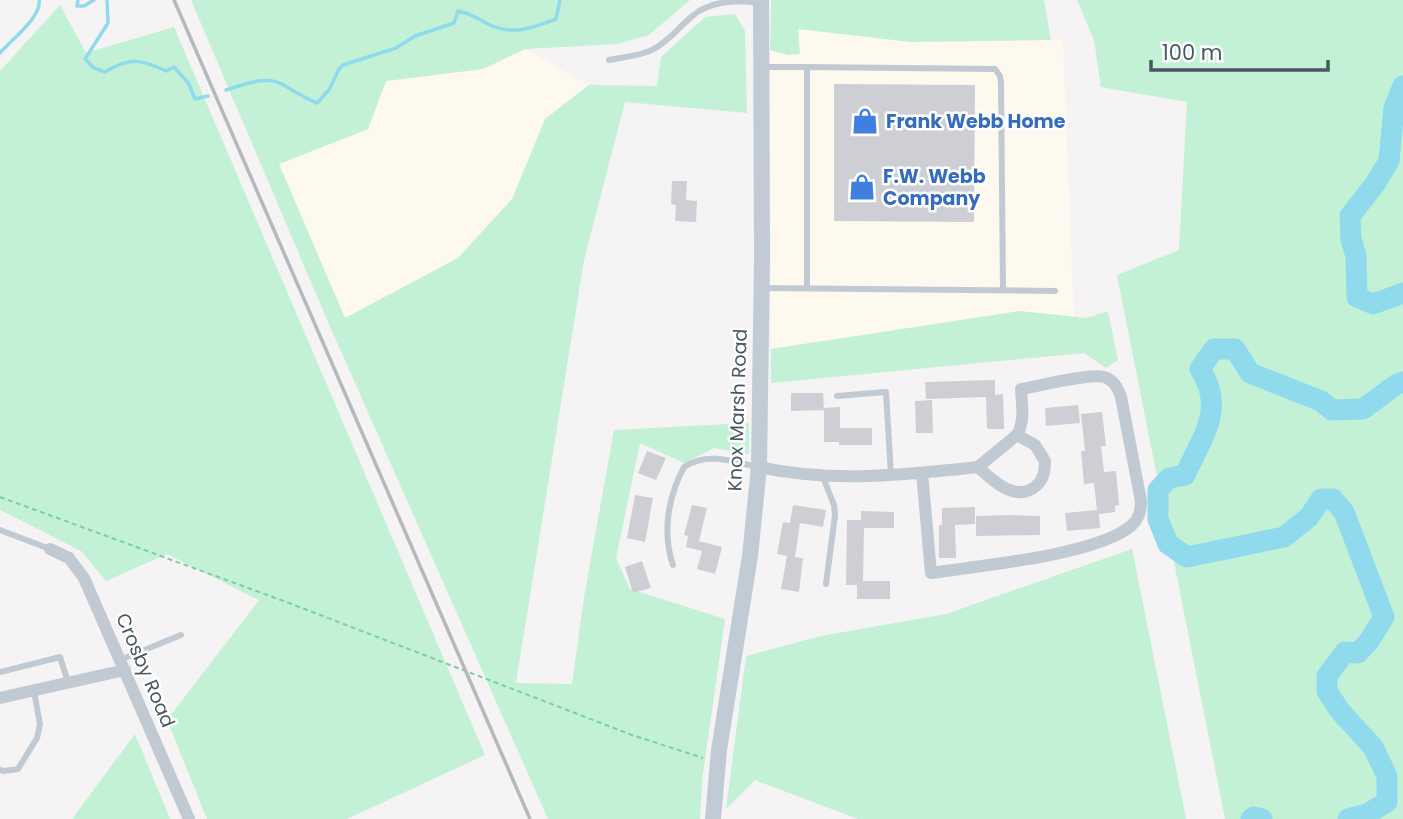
<svg xmlns="http://www.w3.org/2000/svg" width="1403" height="819" font-family="Poppins,sans-serif">
  <rect width="100%" height="100%" fill="#f5f3f3"/>
  <!-- commercial -->
  <path fill="#fdf9ef" d="M 798,29 L 911,42 L 1063,40 L 1074,317 L 1019,311 L 771,349 L 770,50 L 788,55 Z
    M 525,49 L 589,85 L 545,119 L 512,199 L 458,258 L 345,318 L 279,164 L 368,129 L 386,81 L 483,69 Z"/>
  <!-- green -->
  <path fill="#c3f1d5" d="M 191,0 L 690,0 L 649,35 L 617,44 L 525,49 L 483,69 L 386,81 L 368,129 L 279,164 L 345,318 L 458,258 L 512,199 L 545,119 L 589,85 L 657,86 L 661,57 L 705,17 L 735,14 L 745,31 L 747,113 L 625,102 L 584,260 L 516,683 L 572,684 L 584,597 L 614,430 L 749,423 L 749,454 L 714,448 L 684,463 L 640,443 L 616,558 L 630,589 L 725,619 L 702,781 L 700,819 L 548,819 L 328,322 Z
    M 771,0 L 1044,0 L 1051,40 L 911,42 L 798,29 L 800,54 L 788,55 L 770,50 Z
    M 1077,0 L 1403,0 L 1403,819 L 1225,819 L 1117,275 L 1179,250 L 1187,102 L 1101,87 L 1094,40 Z
    M 60,5 L 86,53 L 174,27 L 485,755 L 347,819 L 207,819 L 167,720 L 259,600 L 167,554 L 106,581 L 81,551 L 0,510 L 0,71 Z
    M 1019,311 L 1087,318 L 1108,311 L 1118,360 L 1106,368 L 1084,353 L 771,383 L 771,349 Z
    M 1132,549 L 1186,819 L 858,819 L 755,780 L 726,809 L 746,656 L 821,636 L 946,614 Z
    M 135,734 L 170,819 L 72,819 Z"/>
  <g fill="none" stroke-linecap="round" stroke-linejoin="round">
    <!-- stream -->
    <path stroke="#90daee" stroke-width="3.5" d="M 78,0 L 77,6 L 84,6 L 94,0
      M 107,0 L 108,23 L 85,59 L 94,68 L 105,72 C 130,57 141,59 166,71 L 174,67 L 189,84 L 195,99 L 208,96
      M 0,53 C 11,40 42,17 39,0
      M 226,90 C 243,85 265,75 282,84 C 294,91 304,98 317,103 L 329,90 L 339,69 L 343,65 L 396,48 L 415,36 L 454,23 L 458,11 C 470,13 477,18 488,24 C 512,36 532,28 556,19 L 560,0"/>
    <!-- river -->
    <path stroke="#90daee" stroke-width="21" d="M 1403,86 L 1394,108 L 1389,161 L 1375,184 L 1350,216 L 1351,239 L 1356,256 L 1357,297 L 1373,304 L 1403,293
      M 1251,819 L 1254,817 L 1262,819
      M 1348,819 L 1367,814 L 1387,802 L 1387,776 L 1373,747 L 1340,711 L 1327,691 L 1327,676 L 1345,652 L 1358,653 L 1369,641 L 1384,617 L 1344,512 L 1333,499 L 1321,499 L 1309,517 L 1284,537 L 1187,557 L 1168,544 L 1158,519 L 1158,490 L 1169,478 L 1185,475 C 1202,437 1226,409 1200,369 L 1214,349 L 1235,349 L 1250,373 L 1321,401 L 1332,410 L 1363,409 L 1397,384 L 1403,382"/>
  </g>
  <!-- building -->
  <path fill="#cdcfd5" d="M 834,84 L 975,85 L 974,222 L 834,221 Z
    M 672,181 L 687,181 L 686,200 L 697,201 L 696,222 L 675,221 L 676,205 L 671,204 Z
    M 995,380 L 995,395 L 1003,394 L 1004,429 L 987,429 L 986,397 L 926,399 L 925,382 Z
    M 791,393 L 823,393 L 824,410 L 791,411 Z
    M 932,400 L 933,433 L 916,433 L 915,401 Z
    M 1078,405 L 1080,423 L 1046,426 L 1045,408 Z
    M 840,407 L 840,428 L 872,428 L 872,445 L 839,445 L 839,442 L 824,442 L 824,408 Z
    M 1102,412 L 1106,446 L 1101,446 L 1104,472 L 1116,471 L 1119,505 L 1115,506 L 1115,512 L 1099,514 L 1100,528 L 1067,531 L 1065,513 L 1097,510 L 1094,483 L 1084,484 L 1081,451 L 1085,451 L 1081,414 Z
    M 647,451 L 666,458 L 656,480 L 638,473 Z
    M 635,495 L 653,498 L 645,542 L 627,538 Z
    M 692,505 L 707,508 L 699,541 L 722,547 L 715,574 L 697,569 L 702,551 L 686,547 L 688,536 L 684,535 Z
    M 793,505 L 826,510 L 823,527 L 800,523 L 795,557 L 803,558 L 799,592 L 781,589 L 787,556 L 777,554 L 783,522 L 790,523 Z
    M 975,507 L 975,524 L 955,525 L 956,558 L 939,558 L 939,525 L 942,525 L 942,508 Z
    M 861,511 L 894,512 L 894,528 L 864,528 L 863,581 L 890,581 L 890,599 L 857,599 L 857,585 L 846,585 L 847,520 L 861,520 Z
    M 1009,515 L 1040,516 L 1040,535 L 976,536 L 976,516 Z
    M 642,561 L 651,588 L 633,593 L 625,567 Z"/>
  <g fill="none" stroke-linecap="round" stroke-linejoin="round">
    <!-- path -->
    <path stroke="#7ad0a6" stroke-width="2" stroke-dasharray="5 3.5" stroke-linecap="butt" d="M 0,497 L 289,603 L 632,735 L 703,758"/>
    <!-- lane -->
    <path stroke="#c1cad2" stroke-width="6" d="M 609,60 C 623,57 639,56 652,50 C 670,41 680,25 695,14 C 713,0 737,0 759,3
      M 764,67 L 807,67 L 807,288
      M 807,67 L 995,69 L 1000,76 L 1001,83 L 1003,290
      M 763,288 L 1055,291
      M 837,396 L 886,392 L 891,475
      M 823,477 L 834,505 L 835,515 L 826,584
      M 0,530 L 50,549
      M 673,565 C 662,533 668,497 684,467 C 706,452 732,461 757,467
      M 120,660 L 181,635
      M 0,672 L 60,657 L 68,682
      M 0,770 L 4,771 L 18,769 L 37,738 L 40,724 L 34,691"/>
    <!-- street -->
    <path stroke="#c1cad2" stroke-width="12" d="M 1017,435 L 1035,445 L 1045,461 C 1045,471 1044,479 1036,486 C 1016,503 993,481 978,467 Z
      M 759,467 C 830,483 905,475 978,467
      M 922,473 L 931,573 C 977,566 1099,555 1132,525 C 1139,519 1141,510 1141,501 L 1121,397 C 1118,388 1114,380 1104,377 C 1090,373 1039,386 1021,389 C 1022,406 1025,421 1017,435
      M 50,549 L 69,558 L 84,578 L 189,819
      M 0,698 L 125,670"/>
    <!-- secondary -->
    <path stroke="#c1cbd6" stroke-width="16" d="M 713,819 L 719,750 L 750,556 L 759,467 L 762,258 L 761,0"/>
    <!-- rail -->
    <path stroke="#b5b8bd" stroke-width="3.5" d="M 174,0 L 530,819"/>
  </g>
  <!-- icons -->
  <defs>
    <g id="shop-bare" transform="scale(2.1)"><path d="M-5-2.5h2.3a2.7 3.5 0 0 1 5.4 0H5L5.5 6h-11ZM-1.5-2.5h3a1.5 2.3 0 0 0-3 0Z" fill="#3f7fe0" stroke="#fff" stroke-width="2.5" paint-order="stroke"/></g>
  </defs>
  <g fill-rule="evenodd">
    <use href="#shop-bare" x="865" y="121"/>
    <use href="#shop-bare" x="862" y="187"/>
  </g>
  <g text-anchor="middle" stroke-width="5" stroke-linejoin="round" paint-order="stroke">
    <!-- shop labels -->
    <g font-size="19" font-weight="bold" fill="#366cbe" stroke="#fff" text-anchor="start">
      <text x="886" y="128">Frank Webb Home</text>
      <text x="883" y="183">F.W. Webb<tspan x="883" dy="22">Company</tspan></text>
    </g>
    <!-- street labels -->
    <g font-size="19" fill="#4a5661" stroke="#fff">
      <text transform="translate(737 410) rotate(-88)" y="7">Knox Marsh Road</text>
      <text transform="translate(146 670) rotate(67)" y="7">Crosby Road</text>
    </g>
  </g>
  <!-- scale -->
  <path d="M1151 60v10h177v-10" fill="none" stroke="#4a5661" stroke-width="3.5"/>
  <text x="1162" y="60" font-size="21" fill="#4a5661" stroke="#ffffff" stroke-width="5" paint-order="stroke">100 m</text>
</svg>
